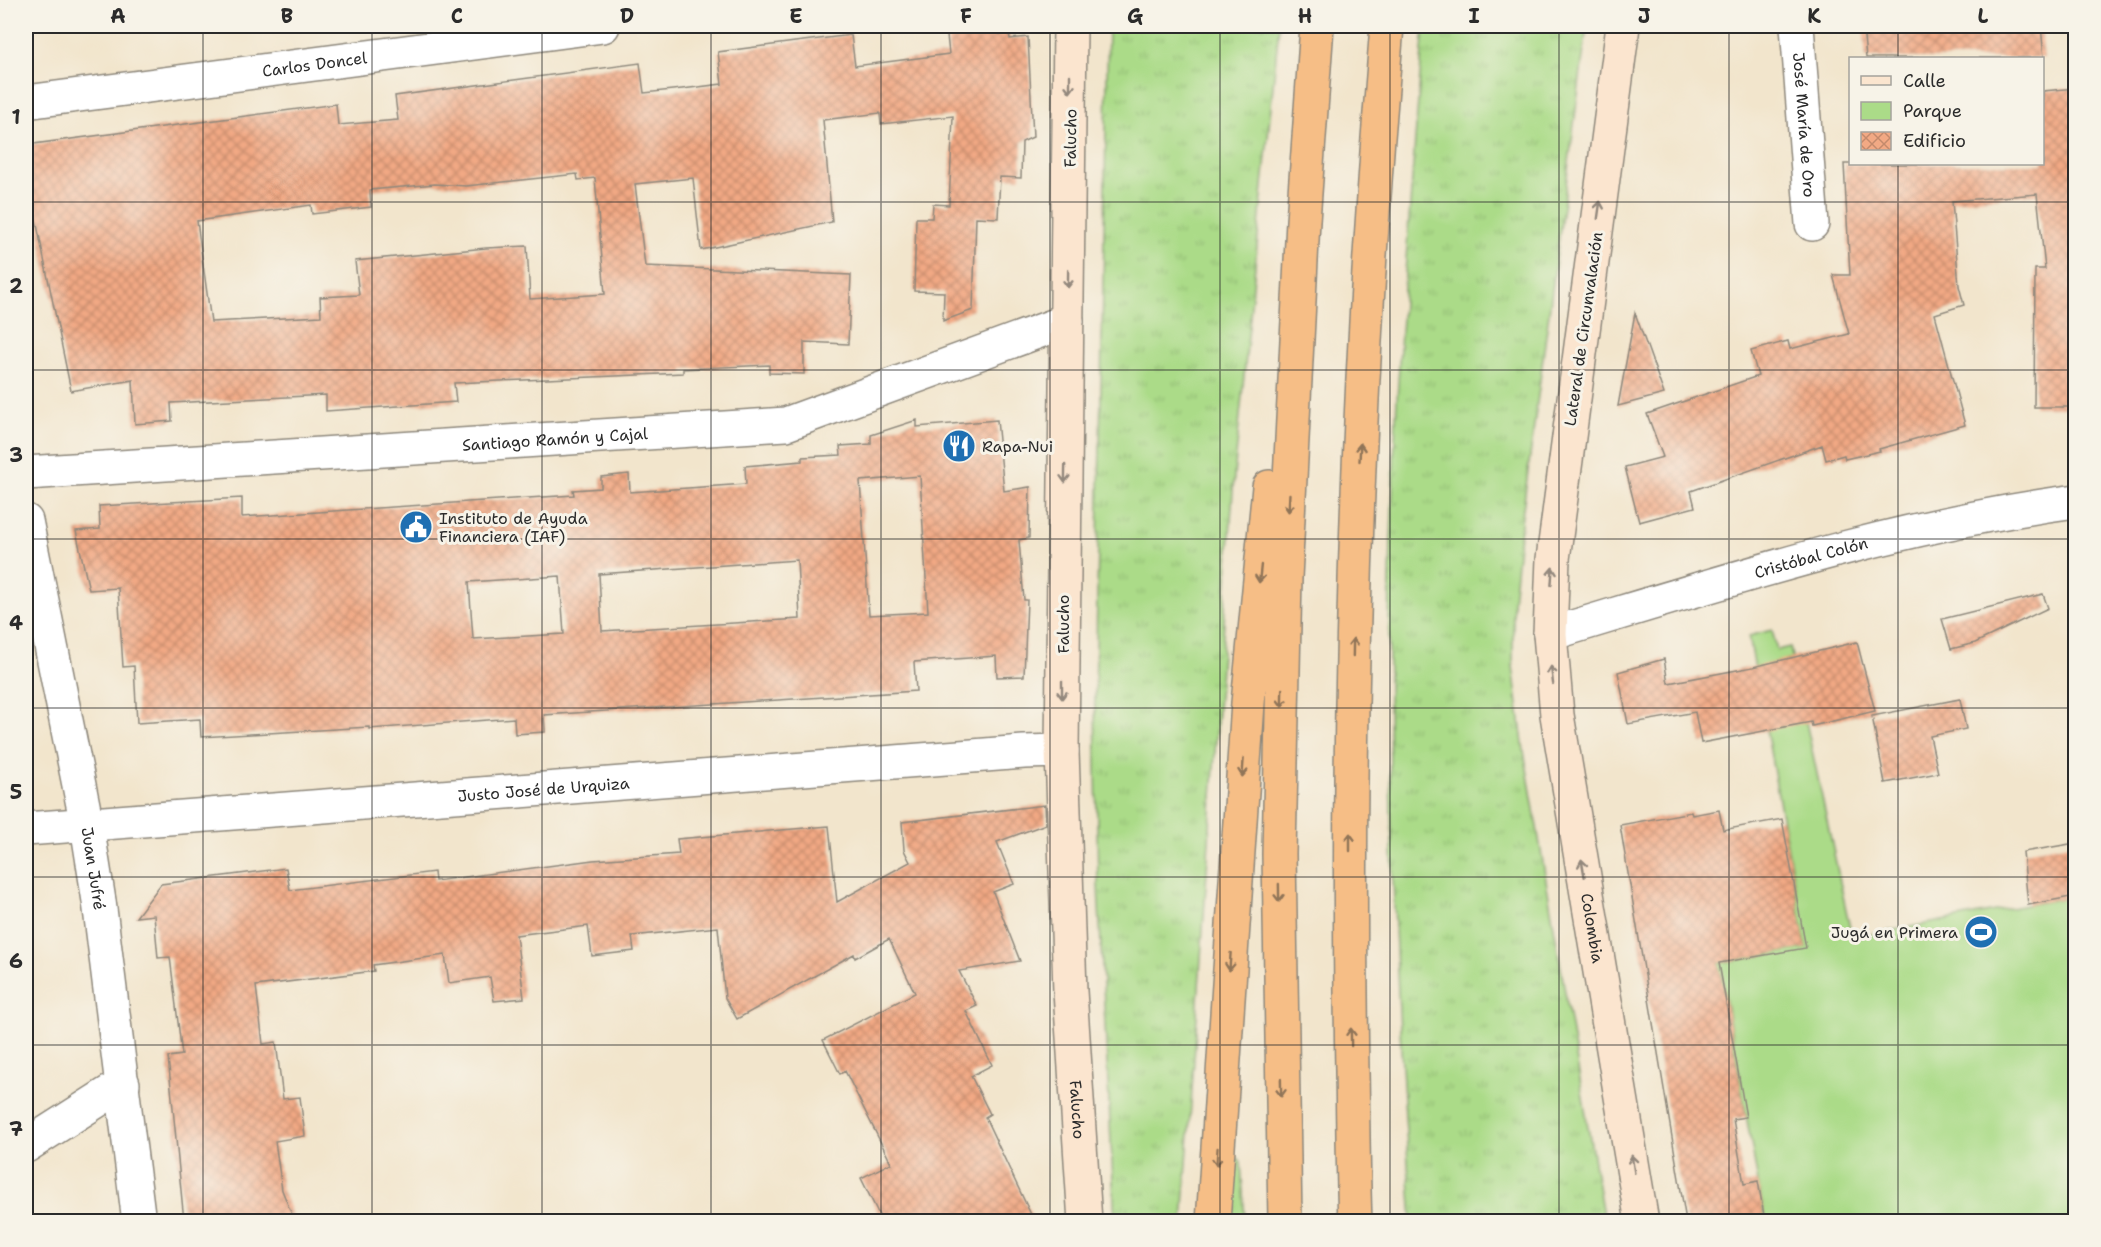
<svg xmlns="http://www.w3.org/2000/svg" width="2101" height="1247" font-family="'Shantell Sans',sans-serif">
  <defs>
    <pattern id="grass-tufts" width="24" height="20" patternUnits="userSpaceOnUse" patternTransform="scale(1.5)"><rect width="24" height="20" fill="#abdb88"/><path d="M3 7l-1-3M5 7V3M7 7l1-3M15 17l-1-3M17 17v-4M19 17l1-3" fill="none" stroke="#93bc76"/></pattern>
    <pattern id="building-cross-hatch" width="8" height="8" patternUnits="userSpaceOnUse" patternTransform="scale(1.5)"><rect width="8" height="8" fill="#f2a984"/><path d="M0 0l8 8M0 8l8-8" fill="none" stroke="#c48a6c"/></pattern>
  </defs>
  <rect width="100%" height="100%" fill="#f7f3e8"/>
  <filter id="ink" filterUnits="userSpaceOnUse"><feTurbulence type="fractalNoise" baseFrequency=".0167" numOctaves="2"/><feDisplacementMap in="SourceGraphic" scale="12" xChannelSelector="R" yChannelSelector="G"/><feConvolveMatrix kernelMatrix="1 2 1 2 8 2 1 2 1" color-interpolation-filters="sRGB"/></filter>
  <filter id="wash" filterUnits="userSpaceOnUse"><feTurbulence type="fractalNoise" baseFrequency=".008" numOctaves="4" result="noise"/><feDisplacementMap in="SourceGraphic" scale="24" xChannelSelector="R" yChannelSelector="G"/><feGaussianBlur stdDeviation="1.35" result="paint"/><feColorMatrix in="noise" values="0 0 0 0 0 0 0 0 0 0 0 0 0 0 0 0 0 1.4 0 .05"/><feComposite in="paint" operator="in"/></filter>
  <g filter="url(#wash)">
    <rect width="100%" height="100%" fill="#f2e5cc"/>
    <!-- grass -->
    <path fill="url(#grass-tufts)" stroke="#6b835a" stroke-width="1.5" d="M 1108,26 L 1279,26 L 1234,476 L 1183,1221 L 1115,1221 L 1098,886 L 1095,701 Z
      M 1424,26 L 1587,26 L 1521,524 L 1513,602 L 1513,666 L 1524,751 L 1604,1221 L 1412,1221 C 1399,1038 1389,853 1389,668 C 1389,454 1407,239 1424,26 Z
      M 1236,1158 L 1239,1159 L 1241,1162 L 1245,1221 L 1229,1222 L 1233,1163 Z"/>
    <!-- park -->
    <path fill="#abdb88" stroke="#6b835a" stroke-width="1.5" d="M 1772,630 L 1777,650 L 1790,647 L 1852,938 L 2075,896 L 2075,1221 L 1765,1221 L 1719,963 L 1806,948 L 1749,636 Z"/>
    <g id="blocks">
      <!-- building -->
      <path fill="url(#building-cross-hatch)" fill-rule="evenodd" d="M 946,26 L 999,26 L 1000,34 L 1009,32 L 1010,39 L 1028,37 L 1033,137 L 1022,142 L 1021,178 L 1000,177 L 998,218 L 976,217 L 973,310 L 943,321 L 944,292 L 914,291 L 916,218 L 932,218 L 933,204 L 949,205 L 953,116 L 881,124 L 880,113 L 823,120 L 832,222 L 701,250 L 693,178 L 635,184 L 645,266 L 851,275 L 848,344 L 804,342 L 804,374 L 769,373 L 769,365 L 683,369 L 683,373 L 454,383 L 456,402 L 326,411 L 326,395 L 171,403 L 172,421 L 135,424 L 133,380 L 71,391 L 26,171 L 26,145 L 336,104 L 338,125 L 398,120 L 395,96 L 640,63 L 644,93 L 682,89 L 722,84 L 718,52 L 795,42 L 851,35 L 855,66 L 949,54 ZM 577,174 L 578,180 L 595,178 L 605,294 L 530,299 L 527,246 L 486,248 L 355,261 L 359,295 L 320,297 L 321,316 L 211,322 L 197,221 L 311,205 L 312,214 L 371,207 L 370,190 L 435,184 L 466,186 Z
        M 1863,26 L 2041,26 L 2044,58 L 1866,58 Z
        M 2076,88 L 2076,407 L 2034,407 L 2035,269 L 2045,269 L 2037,194 L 1952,201 L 1959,286 L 1964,305 L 1935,314 L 1965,425 L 1879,449 L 1880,451 L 1845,459 L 1844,455 L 1826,460 L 1822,445 L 1691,491 L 1695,507 L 1639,522 L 1625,467 L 1663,457 L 1647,414 L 1758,376 L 1751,351 L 1788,341 L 1790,349 L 1849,334 L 1833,275 L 1850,275 L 1844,164 L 2043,164 L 2043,91 Z
        M 1635,313 L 1664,394 L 1618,406 Z
        M 917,420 L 917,427 L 997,420 L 1004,491 L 1030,487 L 1029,538 L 1019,540 L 1024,600 L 1027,600 L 1024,676 L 997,677 L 996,656 L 914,662 L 916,691 L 544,715 L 545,732 L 515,734 L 514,718 L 369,729 L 369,727 L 201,737 L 200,719 L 137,723 L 134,666 L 123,667 L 118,588 L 89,590 L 76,531 L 100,529 L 99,506 L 242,498 L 242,517 L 574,495 L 573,490 L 601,488 L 601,477 L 629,474 L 630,492 L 746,484 L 745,466 L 802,461 L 802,457 L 841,455 L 840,446 L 871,444 L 871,435 ZM 920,476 L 928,612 L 869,615 L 860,481 ZM 797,560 L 800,619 L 602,631 L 599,574 ZM 560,576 L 564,634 L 473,639 L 469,582 Z
        M 2043,594 L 2048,608 L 1975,643 L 1951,649 L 1942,619 Z
        M 1857,642 L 1875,711 L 1812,726 L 1811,722 L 1701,743 L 1695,712 L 1628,724 L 1618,672 L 1664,659 L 1668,683 L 1753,667 Z
        M 1960,699 L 1966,729 L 1930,736 L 1938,773 L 1885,783 L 1872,716 Z
        M 1045,805 L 1046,824 L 997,842 L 1014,884 L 993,892 L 1020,961 L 959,971 L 977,1006 L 966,1011 L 992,1065 L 971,1076 L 990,1114 L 985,1117 L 1034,1221 L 882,1221 L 861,1178 L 891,1163 L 845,1071 L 840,1074 L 823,1040 L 915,993 L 889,939 L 855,958 L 854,954 L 737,1019 L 725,998 L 718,927 L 632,936 L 634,951 L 592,956 L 588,926 L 516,935 L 524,998 L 494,1001 L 490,977 L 449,983 L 445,955 L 373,965 L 374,971 L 256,986 L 263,1044 L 276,1042 L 283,1099 L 300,1097 L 305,1136 L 275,1141 L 282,1190 L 292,1215 L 236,1221 L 184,1221 L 168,1057 L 182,1055 L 170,957 L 158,958 L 154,915 L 136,917 L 161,884 L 286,868 L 290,890 L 434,872 L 435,881 L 593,860 L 679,854 L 677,839 L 829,826 L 837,902 L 910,862 L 904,850 L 902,822 Z
        M 1719,810 L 1723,830 L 1782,819 L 1806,948 L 1719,963 L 1746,1117 L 1733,1119 L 1744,1184 L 1758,1181 L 1765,1221 L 1686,1221 L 1620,825 L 1691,812 L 1692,815 Z
        M 2076,843 L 2076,896 L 2028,905 L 2023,852 Z"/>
    </g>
  </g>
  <g filter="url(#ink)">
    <use href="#blocks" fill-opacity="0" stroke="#8e887c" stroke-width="1.5"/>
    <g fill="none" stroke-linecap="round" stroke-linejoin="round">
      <!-- street casing -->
      <g stroke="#8e887c" stroke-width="36">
        <g id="street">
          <path id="s1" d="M 1797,26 L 1812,224"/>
          <path id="s2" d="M 26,102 L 603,26"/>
          <path id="s3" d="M 26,473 L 786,424 L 1067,321"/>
          <path id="s4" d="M 26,521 L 87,825 L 99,901 L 139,1222"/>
          <path id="s5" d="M 1550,634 C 1723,582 1896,525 2076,501"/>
          <path id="s6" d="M 26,829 L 1024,752 L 1062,751"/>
          <path d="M 26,1146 L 123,1084"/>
        </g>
      </g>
      <!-- secondary casing -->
      <g stroke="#8e887c" stroke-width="36">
        <g id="secondary">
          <path id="s7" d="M 1070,26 L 1062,751 L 1070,991 L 1085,1222"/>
          <path id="s8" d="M 1623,26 L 1553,559 L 1550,634 L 1557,715 L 1642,1222"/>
        </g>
      </g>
      <!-- highway casing -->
      <g stroke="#8e887c" stroke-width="36">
        <path id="highway" d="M 1213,1222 L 1248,703 L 1269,487
          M 1285,1222 L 1279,854 L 1285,578 L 1303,221 L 1317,26
          M 1355,1222 C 1353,1171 1353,1121 1352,1071 C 1346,722 1357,373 1387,26"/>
      </g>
      <!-- street -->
      <use href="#street" stroke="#fff" stroke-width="33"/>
      <!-- secondary -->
      <use href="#secondary" stroke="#fbe5cf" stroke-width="33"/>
      <!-- highway -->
      <use href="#highway" stroke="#f6be86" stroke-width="33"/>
    </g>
    <!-- one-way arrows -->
    <defs><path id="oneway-shaft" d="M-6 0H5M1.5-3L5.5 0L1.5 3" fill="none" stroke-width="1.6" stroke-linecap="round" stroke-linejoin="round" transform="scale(1.5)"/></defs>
    <g stroke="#93887d">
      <use href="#oneway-shaft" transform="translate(1070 84) rotate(90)"/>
      <use href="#oneway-shaft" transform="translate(1599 210) rotate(-82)"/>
      <use href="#oneway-shaft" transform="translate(1068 279) rotate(91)"/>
      <use href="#oneway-shaft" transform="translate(1065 474) rotate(91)"/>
      <use href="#oneway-shaft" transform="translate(1552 576) rotate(-86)"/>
      <use href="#oneway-shaft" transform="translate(1552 675) rotate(-97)"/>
      <use href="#oneway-shaft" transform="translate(1062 690) rotate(90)"/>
      <use href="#oneway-shaft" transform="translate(1583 868) rotate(-100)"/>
      <use href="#oneway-shaft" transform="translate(1633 1164) rotate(-99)"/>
    </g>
    <g stroke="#907458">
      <use href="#oneway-shaft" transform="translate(1360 452) rotate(-87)"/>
      <use href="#oneway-shaft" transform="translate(1289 503) rotate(93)"/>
      <use href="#oneway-shaft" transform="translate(1260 574) rotate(96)"/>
      <use href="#oneway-shaft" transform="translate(1353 647) rotate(-89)"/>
      <use href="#oneway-shaft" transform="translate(1282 698) rotate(91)"/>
      <use href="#oneway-shaft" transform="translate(1243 768) rotate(94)"/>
      <use href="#oneway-shaft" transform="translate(1350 842) rotate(-90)"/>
      <use href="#oneway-shaft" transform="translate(1279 893) rotate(89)"/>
      <use href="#oneway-shaft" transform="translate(1230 962) rotate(94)"/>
      <use href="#oneway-shaft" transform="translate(1351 1037) rotate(-91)"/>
      <use href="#oneway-shaft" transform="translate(1281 1088) rotate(89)"/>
      <use href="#oneway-shaft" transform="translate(1217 1157) rotate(94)"/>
    </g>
  </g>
  <!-- grid -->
  <path fill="none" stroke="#2b2b2b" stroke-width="1.5" stroke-opacity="0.55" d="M 203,26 L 203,1222M 372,26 L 372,1222M 542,26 L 542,1222M 711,26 L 711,1222M 881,26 L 881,1222M 1050,26 L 1050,1222M 1220,26 L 1220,1222M 1390,26 L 1390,1222M 1559,26 L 1559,1222M 1729,26 L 1729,1222M 1898,26 L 1898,58M 1898,164 L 1898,1222M 26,202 L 2076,202M 26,370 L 2076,370M 26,539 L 2076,539M 26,708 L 2076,708M 26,877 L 2076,877M 26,1045 L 2076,1045"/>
  <!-- icons -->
  <defs>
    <g id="restaurant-disc" transform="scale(1.725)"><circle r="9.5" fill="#1f6fb2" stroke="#f7f3e8"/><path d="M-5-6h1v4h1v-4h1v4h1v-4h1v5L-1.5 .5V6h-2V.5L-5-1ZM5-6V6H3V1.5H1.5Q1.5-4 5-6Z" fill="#fff"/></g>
    <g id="civic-disc" transform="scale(1.725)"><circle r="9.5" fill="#1f6fb2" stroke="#f7f3e8"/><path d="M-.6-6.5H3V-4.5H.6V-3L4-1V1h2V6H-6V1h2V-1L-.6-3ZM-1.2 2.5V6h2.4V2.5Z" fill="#fff"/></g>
    <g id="stadium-disc" transform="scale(1.725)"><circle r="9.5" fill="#1f6fb2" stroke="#f7f3e8"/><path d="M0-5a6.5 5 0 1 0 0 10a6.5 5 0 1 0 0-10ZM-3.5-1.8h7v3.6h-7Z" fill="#fff"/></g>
  </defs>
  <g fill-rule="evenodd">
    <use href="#restaurant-disc" x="959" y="446"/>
    <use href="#civic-disc" x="416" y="527"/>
    <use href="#stadium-disc" x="1981" y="932"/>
  </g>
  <g text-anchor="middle" stroke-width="6" stroke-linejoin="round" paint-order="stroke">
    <!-- street labels -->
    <g font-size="16" fill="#2b2b2b" stroke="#f7f3e8">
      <text dy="6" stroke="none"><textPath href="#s2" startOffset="291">Carlos Doncel</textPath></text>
      <text dy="6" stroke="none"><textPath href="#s1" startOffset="99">José María de Oro</textPath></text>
      <text transform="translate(1070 138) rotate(-89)" y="6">Falucho</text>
      <text transform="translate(1583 329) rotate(-82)" y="6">Lateral de Circunvalación</text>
      <text dy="6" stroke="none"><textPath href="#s3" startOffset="530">Santiago Ramón y Cajal</textPath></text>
      <text dy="6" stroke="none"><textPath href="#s5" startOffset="272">Cristóbal Colón</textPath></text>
      <text transform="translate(1063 624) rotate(-90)" y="6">Falucho</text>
      <text dy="6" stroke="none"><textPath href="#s6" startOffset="519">Justo José de Urquiza</textPath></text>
      <text dy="6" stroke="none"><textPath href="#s4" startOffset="354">Juan Jufré</textPath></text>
      <text dy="6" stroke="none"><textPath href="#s8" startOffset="910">Colombia</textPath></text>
      <text dy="6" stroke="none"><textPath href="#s7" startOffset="1084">Falucho</textPath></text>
    </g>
    <!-- poi labels -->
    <g font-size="16" fill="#2b2b2b" stroke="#f7f3e8" text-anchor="start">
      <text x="982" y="452">Rapa-Nui</text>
      <text x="439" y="524">Instituto de Ayuda<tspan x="439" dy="18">Financiera (IAF)</tspan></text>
      <text x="1958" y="938" text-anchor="end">Jugá en Primera</text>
    </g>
  </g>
  <!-- margin -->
  <rect width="2101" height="1247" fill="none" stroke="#f7f3e8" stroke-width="66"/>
  <!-- legend -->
  <rect x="1849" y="57" width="195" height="108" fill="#f7f3e8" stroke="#a5a39c" stroke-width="1.5"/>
  <rect x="1861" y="76" width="30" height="9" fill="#fbe5cf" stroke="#a5a39c" stroke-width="1.5"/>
  <text x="1903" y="87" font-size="18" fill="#2b2b2b">Calle</text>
  <rect x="1861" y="102" width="30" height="18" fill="#abdb88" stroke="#a5a39c" stroke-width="1.5"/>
  <text x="1903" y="117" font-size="18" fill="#2b2b2b">Parque</text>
  <rect x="1861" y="132" width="30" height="18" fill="url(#building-cross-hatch)" stroke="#a5a39c" stroke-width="1.5"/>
  <text x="1903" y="147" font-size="18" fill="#2b2b2b">Edificio</text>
  <rect x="33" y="33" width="2035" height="1181" fill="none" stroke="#2b2b2b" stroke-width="2"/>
  <g font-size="20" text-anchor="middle" font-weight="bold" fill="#2b2b2b">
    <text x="118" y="23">A</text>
    <text x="287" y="23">B</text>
    <text x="457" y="23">C</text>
    <text x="627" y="23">D</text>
    <text x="796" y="23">E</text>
    <text x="966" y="23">F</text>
    <text x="1135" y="23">G</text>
    <text x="1305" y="23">H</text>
    <text x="1474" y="23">I</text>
    <text x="1644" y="23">J</text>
    <text x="1814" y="23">K</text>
    <text x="1983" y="23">L</text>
    <text x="16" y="124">1</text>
    <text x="16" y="293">2</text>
    <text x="16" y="462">3</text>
    <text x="16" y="630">4</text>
    <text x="16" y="799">5</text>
    <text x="16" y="968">6</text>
    <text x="16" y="1136">7</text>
  </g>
</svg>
